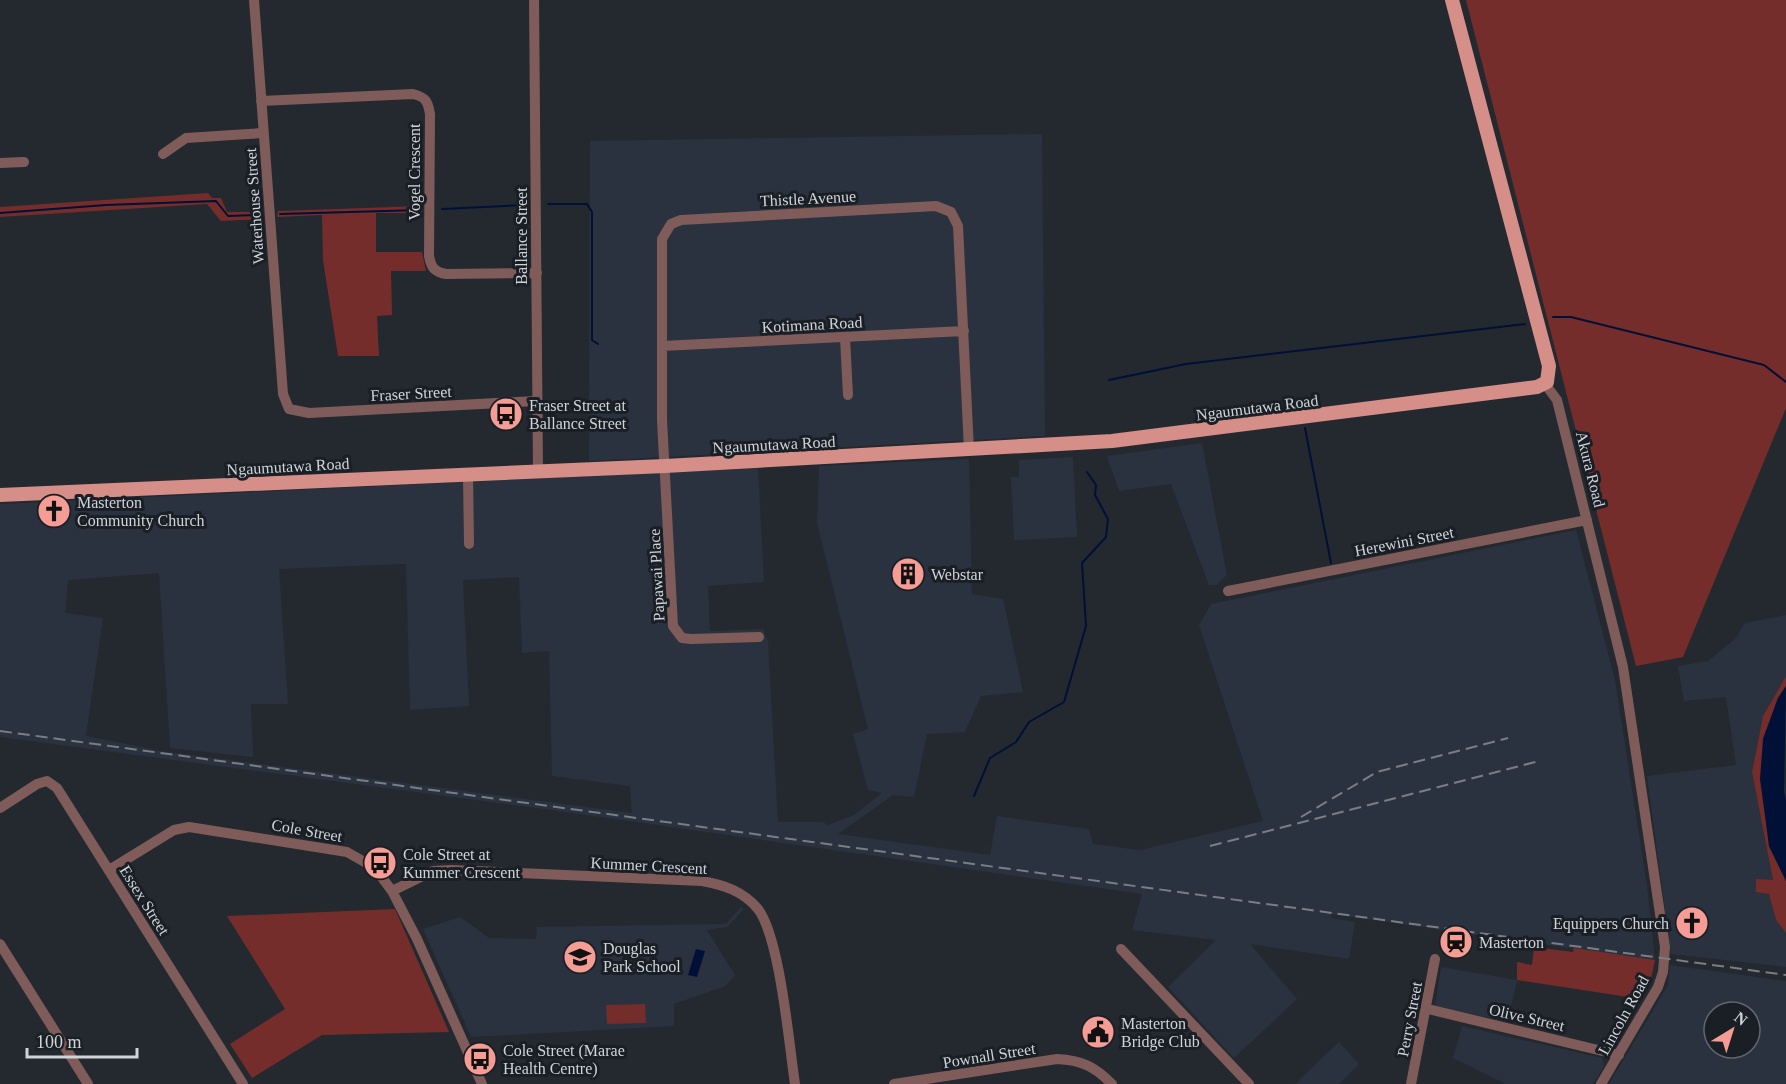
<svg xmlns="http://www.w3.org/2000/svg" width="1786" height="1084" font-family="Georgia,serif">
  <rect width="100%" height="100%" fill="#242930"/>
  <!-- built -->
  <path fill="#2a323f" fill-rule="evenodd" d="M 1042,134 L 1045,436 L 589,461 L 590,141 Z
    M 1202,443 L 1227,575 L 1217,585 L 1209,585 L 1171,484 L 1119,491 L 1107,456 Z
    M 1073,457 L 1077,537 L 1014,540 L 1011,477 L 1019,477 L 1019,460 Z
    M 969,459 L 972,594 L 1003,599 L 1023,692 L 981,696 L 965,732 L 927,734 L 914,797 L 893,795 L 838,834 L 990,855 L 997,816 L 1089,829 L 1093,844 L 1140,850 L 1263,821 L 1199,625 L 1211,604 L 1576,530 L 1615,680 L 1647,886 L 1655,960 L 1331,914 L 1331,918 L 1355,922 L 1349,959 L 1250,944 L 1297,999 L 1234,1058 L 1168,987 L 1216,940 L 1132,930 L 1142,894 L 559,811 L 0,737 L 0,504 L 758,468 L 764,582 L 708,586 L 710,631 L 763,629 L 768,641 L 778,822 L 823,822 L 828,825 L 854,815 L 882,793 L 868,790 L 853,734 L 868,729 L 817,523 L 819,466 ZM 406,564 L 410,710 L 469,706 L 463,580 L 519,577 L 522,653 L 549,651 L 552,776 L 630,786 L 632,813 L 161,751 L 86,736 L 103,618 L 65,613 L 68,580 L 159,573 L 170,748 L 253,757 L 251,704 L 288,704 L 279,569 Z
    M 1786,615 L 1786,676 L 1763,716 L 1752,772 L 1773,880 L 1756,892 L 1769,893 L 1776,920 L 1786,933 L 1786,967 L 1671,954 L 1647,776 L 1736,765 L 1726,697 L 1684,701 L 1678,666 L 1708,661 L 1735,639 L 1745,623 Z
    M 741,907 L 744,909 L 727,927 L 707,930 L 735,975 L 725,986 L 674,1004 L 674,1026 L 471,1037 L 423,929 L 460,917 L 489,938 L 536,939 L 537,927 L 726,924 Z
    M 1670,965 L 1786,981 L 1786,1084 L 1609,1084 L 1668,985 ZM 1714,1012 L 1750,1012 L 1750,1048 L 1714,1048 Z
    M 1441,967 L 1517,980 L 1508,1022 L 1435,1006 Z
    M 1462,1026 L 1602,1058 L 1604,1066 L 1593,1084 L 1506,1084 L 1453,1058 Z
    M 1339,1042 L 1359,1064 L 1339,1084 L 1295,1084 Z"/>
  <!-- green -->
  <path fill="#752d2b" d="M 1466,0 L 1786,0 L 1786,408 L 1683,657 L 1636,666 Z
    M 208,193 L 212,198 L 221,198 L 227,212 L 262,212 L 262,219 L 221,221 L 207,204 L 0,217 L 0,207 Z
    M 422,206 L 422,213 L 376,213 L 376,252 L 422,252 L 426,271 L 391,271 L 392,315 L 377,316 L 379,356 L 338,356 L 323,260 L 322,215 L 277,217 L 278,211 Z
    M 1786,676 L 1786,686 L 1778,698 L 1763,739 L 1769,846 L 1786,881 L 1786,933 L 1776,920 L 1769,894 L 1756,892 L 1756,879 L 1773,880 L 1752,772 L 1763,716 Z
    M 395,909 L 449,1032 L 322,1035 L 252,1078 L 230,1044 L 285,1009 L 227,916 Z
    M 1534,947 L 1573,952 L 1574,948 L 1655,960 L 1651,979 L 1641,999 L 1517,980 L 1517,962 L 1532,965 Z
    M 645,1004 L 646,1023 L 607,1024 L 606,1005 Z"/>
  <!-- water -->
  <path fill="#001037" d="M 1786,686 L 1784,792 L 1786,800 L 1786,881 L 1769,846 L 1760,779 L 1763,739 L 1778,698 Z
    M 696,949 L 705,951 L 697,977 L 688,975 Z"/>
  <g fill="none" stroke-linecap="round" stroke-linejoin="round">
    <!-- stream -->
    <path stroke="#001037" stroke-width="2" d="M 548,204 L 587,204 L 592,212 L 592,340 L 598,344
      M 442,209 L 523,205
      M 0,213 L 106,205 L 216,201 L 228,216 L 258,215
      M 280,214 L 420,210
      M 1553,317 L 1571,317 L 1764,365 L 1786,382
      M 1109,380 L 1186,364 L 1525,324
      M 1305,428 L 1331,563
      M 974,796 L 990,758 L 1016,742 L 1029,722 L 1064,702 L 1086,626 L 1082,563 L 1106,537 L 1108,519 L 1095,495 L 1096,485 L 1087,472"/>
    <!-- minor -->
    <path stroke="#7f5c59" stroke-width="10" d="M 254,0 L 283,394 L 289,409 L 309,413 L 536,401
      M 534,0 L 538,471
      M 261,101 L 413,94 C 426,97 428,102 430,114 L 429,256 C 431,267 434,272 446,274 L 537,273
      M 163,154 L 186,138 L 263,133
      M 0,163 L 24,162
      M 845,338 L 848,395
      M 662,346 L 964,331
      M 1545,384 L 1557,400 L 1623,667 L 1665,947 L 1663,972 L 1658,987 L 1601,1084
      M 468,474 L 469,544
      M 1228,591 L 1587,520
      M 759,637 L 691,639 L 682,638 L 673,626 L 662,420 L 662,239 L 671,224 L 681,220 L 936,206 L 951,212 L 958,226 L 969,450
      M 0,808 L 37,784 L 47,781 L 57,788 L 243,1084
      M 109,870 L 174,830 L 189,827 L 347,852 L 375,868 L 392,891 L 417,939 L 482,1084
      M 392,891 L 433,871 L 451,870 L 702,881 C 724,885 743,891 758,909 C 780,938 789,1044 795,1084
      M 0,944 L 88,1084
      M 1121,949 L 1249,1084
      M 1428,1009 L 1619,1055
      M 894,1084 L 1057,1059 C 1082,1060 1095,1067 1112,1084
      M 1411,1084 L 1435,959"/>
    <!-- major -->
    <path stroke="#d58e88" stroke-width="14" d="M 0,495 L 665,466 L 1112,441 L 1537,387 L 1547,382 L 1549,366 L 1452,0"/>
    <!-- rail -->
    <path stroke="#797e84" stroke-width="2" stroke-dasharray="12 6" stroke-linecap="butt" d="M 0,731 L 1786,975
      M 1301,817 L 1377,772 L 1508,738
      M 1210,846 L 1539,761"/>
  </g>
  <!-- icons -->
  <defs>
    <g id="bus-disc" transform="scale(1.725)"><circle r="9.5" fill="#f59c95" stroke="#1a1f26"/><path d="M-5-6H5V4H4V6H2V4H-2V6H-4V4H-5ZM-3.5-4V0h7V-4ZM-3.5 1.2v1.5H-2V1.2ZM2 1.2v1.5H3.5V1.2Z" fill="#111"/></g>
    <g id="church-disc" transform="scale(1.725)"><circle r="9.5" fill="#f59c95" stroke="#1a1f26"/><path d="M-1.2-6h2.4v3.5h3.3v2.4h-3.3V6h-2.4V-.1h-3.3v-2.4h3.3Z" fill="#111"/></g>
    <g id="building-disc" transform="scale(1.725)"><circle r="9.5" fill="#f59c95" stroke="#1a1f26"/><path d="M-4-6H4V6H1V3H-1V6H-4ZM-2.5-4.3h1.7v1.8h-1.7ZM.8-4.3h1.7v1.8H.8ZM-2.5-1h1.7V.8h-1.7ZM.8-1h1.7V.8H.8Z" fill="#111"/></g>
    <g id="station-disc" transform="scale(1.725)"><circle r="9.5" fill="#f59c95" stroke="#1a1f26"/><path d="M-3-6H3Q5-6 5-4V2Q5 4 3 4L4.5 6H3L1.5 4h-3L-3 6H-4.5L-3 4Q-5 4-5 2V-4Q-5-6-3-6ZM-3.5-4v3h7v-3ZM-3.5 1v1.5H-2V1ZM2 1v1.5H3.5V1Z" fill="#111"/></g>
    <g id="school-disc" transform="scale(1.725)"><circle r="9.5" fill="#f59c95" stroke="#1a1f26"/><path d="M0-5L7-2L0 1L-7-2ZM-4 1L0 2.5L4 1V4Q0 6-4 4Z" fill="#111"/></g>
    <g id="civic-disc" transform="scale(1.725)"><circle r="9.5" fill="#f59c95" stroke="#1a1f26"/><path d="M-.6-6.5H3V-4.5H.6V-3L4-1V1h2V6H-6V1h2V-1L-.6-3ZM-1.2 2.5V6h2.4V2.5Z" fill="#111"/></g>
  </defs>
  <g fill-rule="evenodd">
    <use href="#bus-disc" x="506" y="414"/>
    <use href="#church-disc" x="54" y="511"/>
    <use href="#building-disc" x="908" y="574"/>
    <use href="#bus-disc" x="380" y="863"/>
    <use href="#church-disc" x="1692" y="923"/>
    <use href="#station-disc" x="1456" y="942"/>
    <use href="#school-disc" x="580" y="957"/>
    <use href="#civic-disc" x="1098" y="1032"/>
    <use href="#bus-disc" x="480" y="1059"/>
  </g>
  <g text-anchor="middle" stroke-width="6" stroke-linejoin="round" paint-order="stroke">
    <!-- street labels -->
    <g font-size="16" fill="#d0d4d9" stroke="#1a1f26">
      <text transform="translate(414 172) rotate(-90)" y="6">Vogel Crescent</text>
      <text transform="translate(808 198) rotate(-3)" y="6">Thistle Avenue</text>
      <text transform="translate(254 206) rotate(-94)" y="6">Waterhouse Street</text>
      <text transform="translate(521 236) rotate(-90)" y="6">Ballance Street</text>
      <text transform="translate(812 324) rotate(-3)" y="6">Kotimana Road</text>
      <text transform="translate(411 393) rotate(-3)" y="6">Fraser Street</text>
      <text transform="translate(1257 407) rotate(-7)" y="6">Ngaumutawa Road</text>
      <text transform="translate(774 444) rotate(-3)" y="6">Ngaumutawa Road</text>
      <text transform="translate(288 466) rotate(-3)" y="6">Ngaumutawa Road</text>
      <text transform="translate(1591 469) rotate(76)" y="6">Akura Road</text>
      <text transform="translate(1404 541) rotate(-11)" y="6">Herewini Street</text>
      <text transform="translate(656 575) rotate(-93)" y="6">Papawai Place</text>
      <text transform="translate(307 830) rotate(10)" y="6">Cole Street</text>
      <text transform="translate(649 865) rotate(3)" y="6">Kummer Crescent</text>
      <text transform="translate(145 900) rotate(58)" y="6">Essex Street</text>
      <text transform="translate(1623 1015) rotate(-61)" y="6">Lincoln Road</text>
      <text transform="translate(1527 1017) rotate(13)" y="6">Olive Street</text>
      <text transform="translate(1409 1019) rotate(-79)" y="6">Perry Street</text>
      <text transform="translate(989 1055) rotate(-9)" y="6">Pownall Street</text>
    </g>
    <!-- poi labels -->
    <g font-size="16" fill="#d0d4d9" stroke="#1a1f26" text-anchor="start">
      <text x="529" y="411">Fraser Street at<tspan x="529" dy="18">Ballance Street</tspan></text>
      <text x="77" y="508">Masterton<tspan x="77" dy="18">Community Church</tspan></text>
      <text x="931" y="580">Webstar</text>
      <text x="403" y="860">Cole Street at<tspan x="403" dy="18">Kummer Crescent</tspan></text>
      <text x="1669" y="929" text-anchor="end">Equippers Church</text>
      <text x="1479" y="948">Masterton</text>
      <text x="603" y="954">Douglas<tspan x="603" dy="18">Park School</tspan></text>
      <text x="1121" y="1029">Masterton<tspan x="1121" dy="18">Bridge Club</tspan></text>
      <text x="503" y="1056">Cole Street (Marae<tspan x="503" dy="18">Health Centre)</tspan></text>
    </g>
  </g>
  <!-- north arrow -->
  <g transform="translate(1732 1030) rotate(38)"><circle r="28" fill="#1a1f26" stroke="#63676e" stroke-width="1.5"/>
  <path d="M0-4.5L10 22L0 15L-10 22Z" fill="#f59c95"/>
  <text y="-9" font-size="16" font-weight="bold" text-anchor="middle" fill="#d0d4d9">N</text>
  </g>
  <!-- scale -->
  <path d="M27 1048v9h110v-9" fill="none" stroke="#d0d4d9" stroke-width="3"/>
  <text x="36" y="1048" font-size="18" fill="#d0d4d9" stroke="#1a1f26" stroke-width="4.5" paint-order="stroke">100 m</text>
</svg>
